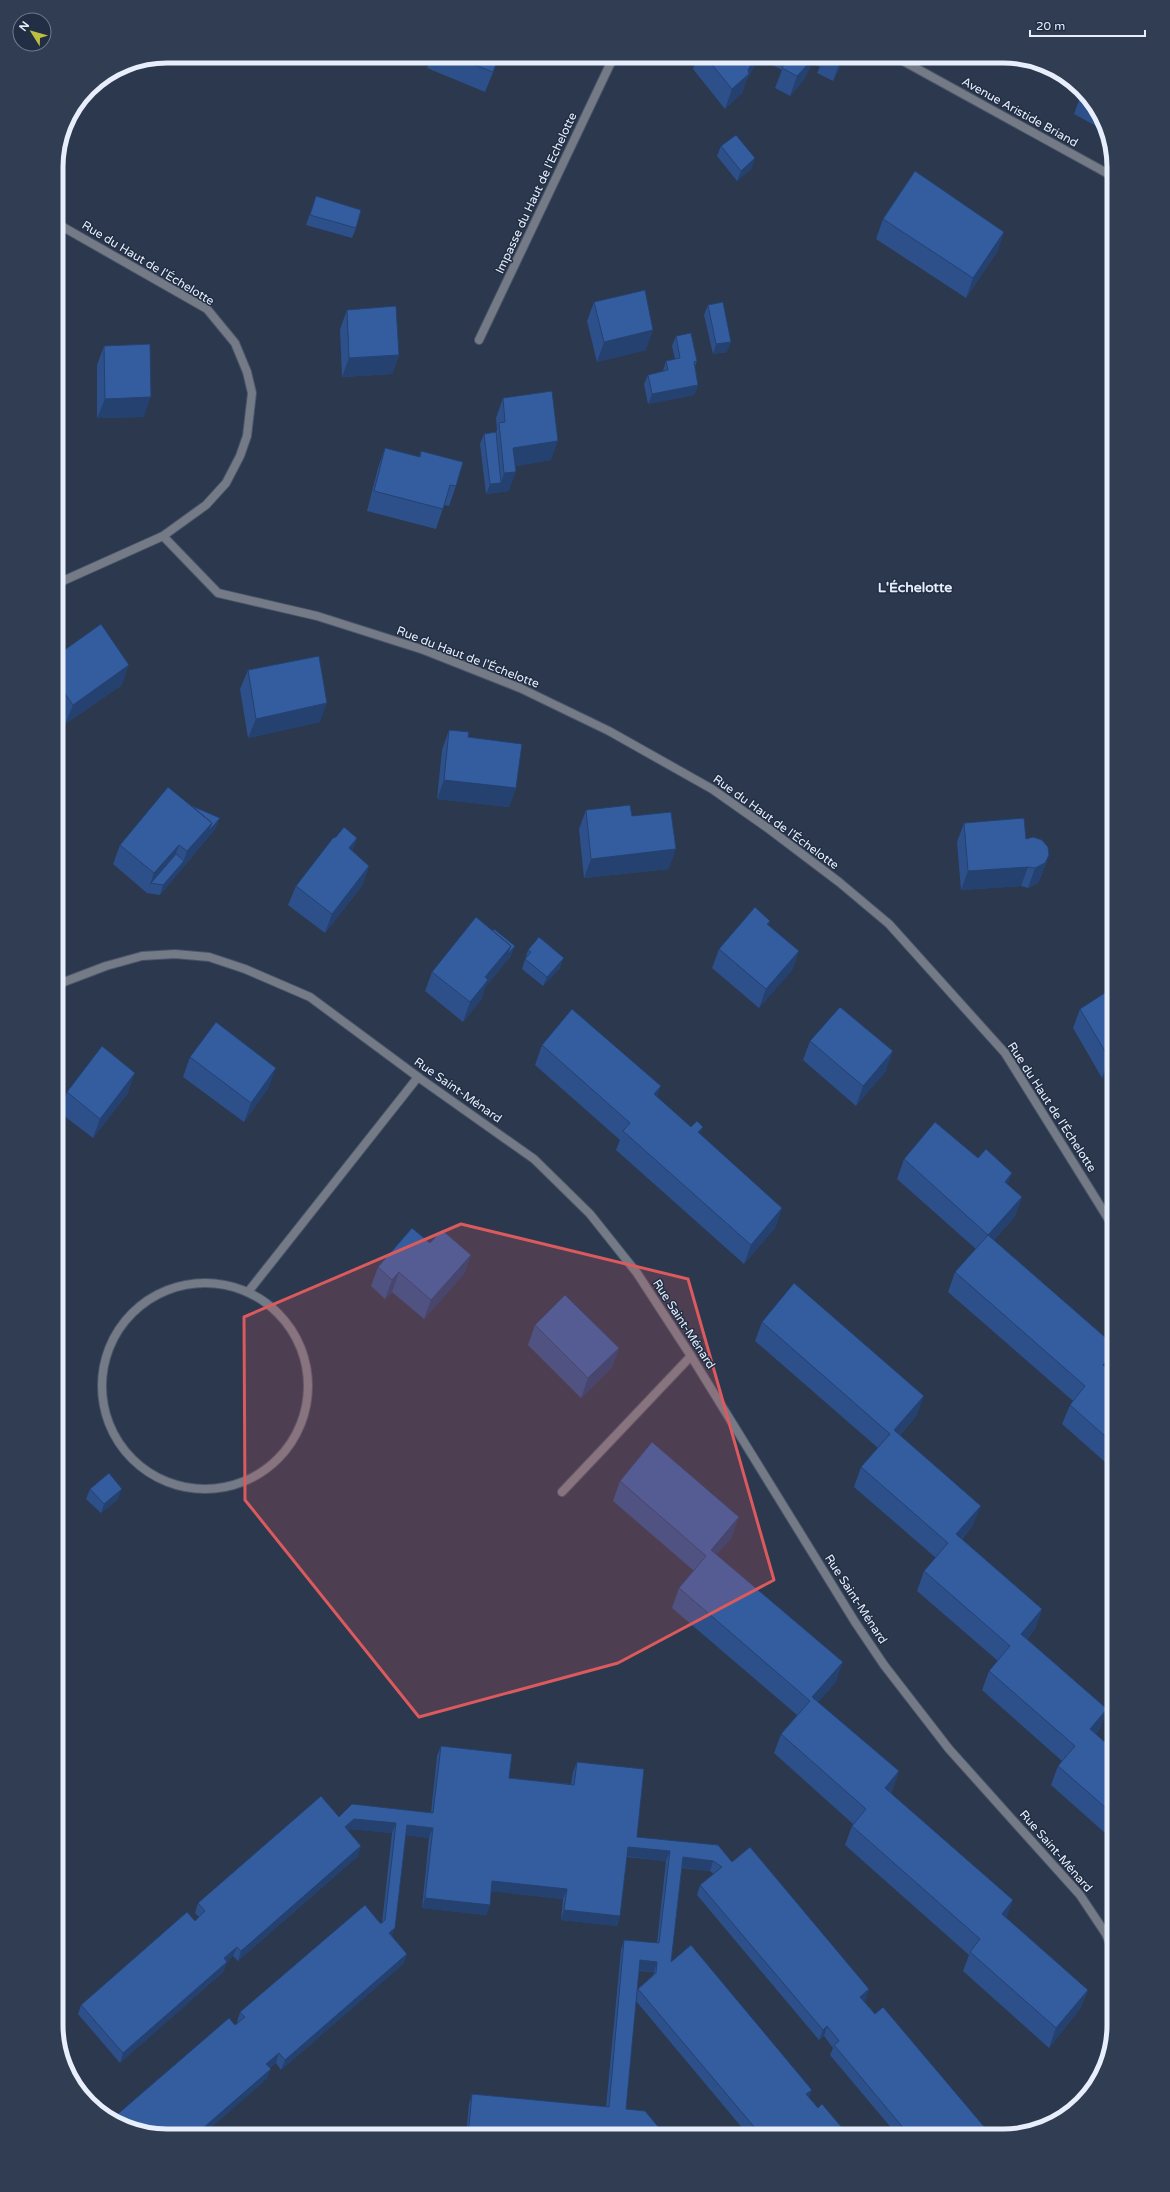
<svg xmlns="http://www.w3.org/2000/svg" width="1170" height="2192" font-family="'Varela Round',sans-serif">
  <rect width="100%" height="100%" fill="#2b384e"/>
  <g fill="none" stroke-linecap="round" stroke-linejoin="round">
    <!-- service casing -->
    <g stroke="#49556a" stroke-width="10">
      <path id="service" d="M 248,1292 L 418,1077
        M 562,1492 L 691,1356"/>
    </g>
    <!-- pedestrian casing -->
    <g stroke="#49556a" stroke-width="10">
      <path id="pedestrian" d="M102 1386a103 103 0 1 1 206 0a103 103 0 1 1-206 0Z"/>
    </g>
    <!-- minor casing -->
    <g stroke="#49556a" stroke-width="10">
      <path id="minor" d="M 894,56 L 1114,177
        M 479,340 L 614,56
        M 163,536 L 218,593 L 317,616 L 424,650 L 520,688 L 609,731 L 712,789 L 769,829 L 839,882 L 889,924 L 1005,1053 L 1114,1228
        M 56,584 L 163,536 L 206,505 L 226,483 L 240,456 L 247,436 L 252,393 L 247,372 L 235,343 L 207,309 L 56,223
        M 56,985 L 106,966 L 142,956 L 175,954 L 209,957 L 245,969 L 310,997 L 418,1077 L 534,1159 L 590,1214 L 637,1273 L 691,1356 L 855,1622 L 884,1665 L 949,1749 L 1080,1895 L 1106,1934 L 1114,1953"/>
    </g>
    <!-- service -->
    <use href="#service" stroke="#747b86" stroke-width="8"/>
    <!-- pedestrian -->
    <use href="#pedestrian" stroke="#747b86" stroke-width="8"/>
    <!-- minor -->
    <use href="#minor" stroke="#747b86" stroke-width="8"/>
  </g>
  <!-- wall -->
  <path fill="#2d508a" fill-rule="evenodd" d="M 292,56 L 303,56 L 302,59 Z
    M 431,56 L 500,56 L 485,92 L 427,68 Z
    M 697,56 L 844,56 L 839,69 L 833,81 L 817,73 L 820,67 L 812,63 L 803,81 L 790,96 L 775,88 L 782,70 L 759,58 L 746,81 L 742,93 L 725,109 L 693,69 Z
    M 1081,95 L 1105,125 L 1107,132 L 1074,114 Z
    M 721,146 L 752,168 L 737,181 L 717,156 Z
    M 316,196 L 356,228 L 352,238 L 306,225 Z
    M 883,219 L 1004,232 L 997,252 L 966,298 L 876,239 Z
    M 594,302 L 646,350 L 597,362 L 587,321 Z
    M 708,305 L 727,352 L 713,354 L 704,315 Z
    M 347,310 L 399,355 L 392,374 L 342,377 L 340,329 Z
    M 676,336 L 697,361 L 695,366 L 698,385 L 694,395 L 648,404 L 644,384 L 648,375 L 663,371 L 666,361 L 675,359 L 672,346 Z
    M 104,346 L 144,417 L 97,418 L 97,365 Z
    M 503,398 L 551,460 L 515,466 L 509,491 L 486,494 L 480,444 L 484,434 L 496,432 L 497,430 L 496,418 Z
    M 385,448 L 419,457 L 421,451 L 456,486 L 449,506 L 444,505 L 436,529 L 367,511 L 378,468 Z
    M 56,656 L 122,685 L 65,724 L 56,711 Z
    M 248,670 L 320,722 L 248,738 L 240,689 Z
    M 449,730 L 516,788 L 509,807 L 437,799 L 442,750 Z
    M 586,810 L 632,816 L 669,869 L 584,878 L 579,829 Z
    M 964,823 L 1026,839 L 1049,855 L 1042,874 L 1038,883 L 1028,888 L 1021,886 L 961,890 L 957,842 Z
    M 216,828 L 160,895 L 147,893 L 113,864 L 120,845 Z
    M 357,838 L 352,851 L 369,866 L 362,886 L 325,933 L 288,905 L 296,886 Z
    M 770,921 L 768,925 L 799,951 L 792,970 L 759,1008 L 712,968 L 719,949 Z
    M 528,950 L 560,968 L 543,986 L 522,969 Z
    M 511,956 L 485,987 L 481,1000 L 463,1022 L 425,991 L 432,972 Z
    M 1114,987 L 1114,1070 L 1102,1078 L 1073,1028 L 1080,1009 Z
    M 810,1041 L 886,1071 L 856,1106 L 803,1060 Z
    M 542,1045 L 657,1097 L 782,1208 L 775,1228 L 744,1264 L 616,1150 L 620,1140 L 535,1065 Z
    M 190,1057 L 269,1087 L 244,1122 L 183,1077 Z
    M 67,1092 L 128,1093 L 93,1138 L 59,1112 Z
    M 904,1159 L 1008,1185 L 1022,1197 L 1015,1216 L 994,1240 L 1114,1345 L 1114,1358 L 1111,1367 L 1108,1370 L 1114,1375 L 1114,1470 L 1062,1424 L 1070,1405 L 1073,1401 L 948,1292 L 955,1272 L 976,1249 L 897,1179 Z
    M 471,1255 L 464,1274 L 424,1319 L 392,1292 L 385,1299 L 371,1286 L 378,1267 Z
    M 762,1322 L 917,1415 L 900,1435 L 973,1525 L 962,1539 L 1042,1609 L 1035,1629 L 1027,1639 L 1107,1709 L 1100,1729 L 1095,1734 L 1114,1750 L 1114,1841 L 1051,1785 L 1058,1766 L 1062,1761 L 982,1690 L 989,1671 L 998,1661 L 917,1591 L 924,1571 L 936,1558 L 854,1487 L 861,1467 L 878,1448 L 755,1341 Z
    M 535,1325 L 619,1348 L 612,1367 L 581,1398 L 528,1345 Z
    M 620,1481 L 732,1537 L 716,1555 L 836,1682 L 818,1702 L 899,1771 L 892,1791 L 890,1793 L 1006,1918 L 1088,1990 L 1080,2009 L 1049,2048 L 963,1971 L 969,1955 L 845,1845 L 852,1826 L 853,1824 L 774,1753 L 781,1734 L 797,1715 L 672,1608 L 679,1588 L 694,1571 L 613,1501 Z
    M 1114,1481 L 1114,1488 L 1112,1486 Z
    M 90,1489 L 118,1499 L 101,1513 L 86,1499 Z
    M 441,1746 L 509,1778 L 571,1784 L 573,1772 L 577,1762 L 637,1837 L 732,1862 L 869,1989 L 866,1999 L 864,2001 L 875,2014 L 992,2136 L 898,2136 L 830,2055 L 833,2048 L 824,2036 L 819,2040 L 697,1895 L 700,1885 L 714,1874 L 710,1871 L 682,1868 L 671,1962 L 809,2098 L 818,2108 L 849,2136 L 749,2136 L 636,2001 L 626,2109 L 666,2136 L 466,2136 L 469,2104 L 472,2094 L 606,2107 L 621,1950 L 624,1940 L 657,1943 L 666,1861 L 627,1857 L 620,1916 L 617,1926 L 561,1920 L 563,1899 L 491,1891 L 490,1905 L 486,1915 L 422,1908 L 429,1838 L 405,1835 L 392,1936 L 407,1954 L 403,1964 L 281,2070 L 276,2063 L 270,2068 L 267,2079 L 235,2025 L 238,2023 L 237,2022 L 240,2012 L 382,1923 L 392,1833 L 350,1829 L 348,1831 L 358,1856 L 238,1961 L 233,1956 L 227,1963 L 223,1972 L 120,2063 L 78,2014 L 81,2005 L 195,1921 L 199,1917 L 195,1913 L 198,1903 L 339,1817 L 431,1813 L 437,1756 ZM 639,1971 L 654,1972 L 653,1975 L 638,1989 L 637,1991 Z"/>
  <!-- shaded-wall -->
  <path fill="#244170" d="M 499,56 L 500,56 L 485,92 L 493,72 Z
    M 756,56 L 760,56 L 746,81 L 742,93 L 725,109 L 732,89 L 748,70 Z
    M 813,56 L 815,56 L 812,63 L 803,81 L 790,96 L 797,76 Z
    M 842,56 L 844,56 L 839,69 L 833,81 L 840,61 Z
    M 755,158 L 752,168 L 737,181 L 741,171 Z
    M 1004,232 L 997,252 L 966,298 L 973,278 Z
    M 653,330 L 646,350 L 597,362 L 604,342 Z
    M 731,342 L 727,352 L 713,354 L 716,344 Z
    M 399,355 L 392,374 L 342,377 L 349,358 Z
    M 698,385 L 694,395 L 648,404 L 652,394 Z
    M 151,397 L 144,417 L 97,418 L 105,399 Z
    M 558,441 L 551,460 L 506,468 L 513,448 Z
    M 516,472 L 509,491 L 486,494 L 490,484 L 501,483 L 504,473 Z
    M 129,665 L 122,685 L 65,724 L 73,705 Z
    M 327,703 L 320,722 L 248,738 L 256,719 Z
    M 444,780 L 516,788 L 509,807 L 437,799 Z
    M 220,818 L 216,828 L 180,871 L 187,851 L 212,823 Z
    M 357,838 L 350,857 L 349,848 Z
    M 179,845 L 172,864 L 151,883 L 147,893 L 154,873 Z
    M 676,849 L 669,869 L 584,878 L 591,859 Z
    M 1049,855 L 1042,874 L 1038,883 L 1028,888 L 1035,868 Z
    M 184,861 L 180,871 L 160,895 L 163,885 Z
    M 369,866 L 362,886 L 325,933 L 332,914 Z
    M 1028,867 L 1021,886 L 961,890 L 968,871 Z
    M 511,946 L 515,946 L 511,956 L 485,987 L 481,1000 L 463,1022 L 470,1002 L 485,977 Z
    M 799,951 L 792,970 L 759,1008 L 766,989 Z
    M 564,958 L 560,968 L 543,986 L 547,977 Z
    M 893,1051 L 886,1071 L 856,1106 L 863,1086 Z
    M 1114,1055 L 1114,1070 L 1102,1078 L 1109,1058 Z
    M 276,1068 L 269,1087 L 244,1122 L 251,1103 Z
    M 135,1073 L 128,1093 L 93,1138 L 100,1119 Z
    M 661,1086 L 654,1106 L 654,1094 Z
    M 703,1127 L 696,1146 L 698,1132 Z
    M 1012,1173 L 1005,1192 L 1005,1182 Z
    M 1022,1197 L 1015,1216 L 981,1254 L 988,1235 Z
    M 782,1208 L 775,1228 L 744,1264 L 751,1245 Z
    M 471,1255 L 464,1274 L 424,1319 L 431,1300 Z
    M 399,1272 L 392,1292 L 385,1299 L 392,1280 Z
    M 619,1348 L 612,1367 L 581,1398 L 588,1378 Z
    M 1114,1352 L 1114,1358 L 1111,1367 L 1096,1385 L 1103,1365 Z
    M 924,1396 L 917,1415 L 887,1449 L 894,1430 Z
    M 122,1489 L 118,1499 L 101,1513 L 104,1504 Z
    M 981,1506 L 973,1525 L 949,1553 L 956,1534 Z
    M 739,1517 L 732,1537 L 703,1570 L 711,1550 Z
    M 1042,1609 L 1035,1629 L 1014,1653 L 1021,1634 Z
    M 843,1662 L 836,1682 L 805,1717 L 812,1697 Z
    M 1107,1709 L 1100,1729 L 1083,1749 L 1090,1729 Z
    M 899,1771 L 892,1791 L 877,1807 L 885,1788 Z
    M 354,1819 L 396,1823 L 392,1833 L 350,1829 L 342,1837 L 345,1827 Z
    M 407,1825 L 433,1828 L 429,1838 L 403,1835 Z
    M 361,1846 L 358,1856 L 238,1961 L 241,1951 Z
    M 628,1847 L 670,1851 L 666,1861 L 625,1856 Z
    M 683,1857 L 713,1861 L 710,1871 L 680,1867 Z
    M 492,1881 L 567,1889 L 563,1899 L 489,1891 Z
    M 425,1898 L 490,1905 L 486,1915 L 422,1908 Z
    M 1013,1900 L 1006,1920 L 1002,1914 Z
    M 564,1910 L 620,1916 L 617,1926 L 561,1920 Z
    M 395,1928 L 391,1938 L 389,1933 Z
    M 237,1947 L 233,1956 L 227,1963 L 223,1972 L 120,2063 L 123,2053 Z
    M 407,1954 L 403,1964 L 281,2070 L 285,2060 Z
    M 640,1960 L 657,1962 L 654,1972 L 636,1970 Z
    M 869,1989 L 866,1999 L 857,2007 L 860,1997 Z
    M 1088,1990 L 1080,2009 L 1049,2048 L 1056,2028 Z
    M 827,2026 L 824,2036 L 819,2040 L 823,2030 Z
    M 279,2053 L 276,2063 L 263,2074 L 266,2064 Z
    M 271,2069 L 267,2079 L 202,2136 L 194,2136 Z
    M 812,2090 L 808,2100 L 806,2094 Z
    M 768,2129 L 765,2136 L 760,2136 L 761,2135 Z"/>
  <!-- building -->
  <path fill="#345da0" stroke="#244170" d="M 452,56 L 499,56 L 493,72 Z
    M 705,56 L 756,56 L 748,70 L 749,74 L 732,89 Z
    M 788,56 L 813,56 L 810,62 L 797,76 L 782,68 Z
    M 830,56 L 842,56 L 840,61 Z
    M 736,135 L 755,158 L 741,171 L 721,146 Z
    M 915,171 L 1004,232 L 973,278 L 883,219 Z
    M 316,196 L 361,210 L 356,228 L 310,215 Z
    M 645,290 L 653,330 L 604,342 L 594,302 Z
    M 723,302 L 731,342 L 716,344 L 708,305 Z
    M 396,306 L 399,355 L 349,358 L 347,310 Z
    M 691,333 L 697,361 L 694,362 L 698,385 L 652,394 L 648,375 L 668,370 L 666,361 L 680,358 L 676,336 Z
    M 150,344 L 151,397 L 105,399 L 104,346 Z
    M 552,391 L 558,441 L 513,448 L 516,472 L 504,473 L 499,423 L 505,422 L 503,398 Z
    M 496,432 L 501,483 L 490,484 L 484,434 Z
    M 385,448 L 420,457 L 421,451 L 463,462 L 456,486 L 450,485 L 443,509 L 374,491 Z
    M 101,624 L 129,665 L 73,705 L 56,681 L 56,656 Z
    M 319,656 L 327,703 L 256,719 L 248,670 Z
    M 449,730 L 469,732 L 468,737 L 522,744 L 516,788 L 444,780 Z
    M 168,787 L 212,823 L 187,851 L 179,845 L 154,873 L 120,845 Z
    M 630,805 L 632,816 L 671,812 L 676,849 L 591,859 L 586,810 Z
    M 192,806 L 220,818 L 208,832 L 212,823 Z
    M 1024,818 L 1026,839 L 1033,837 L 1042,840 L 1048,847 L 1049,855 L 1045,863 L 1035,868 L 1028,867 L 968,871 L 964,823 Z
    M 344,827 L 357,838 L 349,848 L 369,866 L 332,914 L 296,886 L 333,838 L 336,837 Z
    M 176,854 L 184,861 L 163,885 L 151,883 Z
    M 755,907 L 770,921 L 767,924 L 799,951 L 766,989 L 719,949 Z
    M 476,917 L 511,946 L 485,977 L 488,980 L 470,1002 L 432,972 Z
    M 494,929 L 515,946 L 507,955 L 511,946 L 493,931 Z
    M 539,937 L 564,958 L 547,977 L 525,959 L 531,952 L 528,950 Z
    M 1114,987 L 1114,1055 L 1109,1058 L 1080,1009 Z
    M 840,1007 L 893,1051 L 863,1086 L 810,1041 Z
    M 572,1009 L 661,1086 L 654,1094 L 691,1127 L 697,1121 L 703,1127 L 698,1132 L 782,1208 L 751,1245 L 623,1131 L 630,1123 L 542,1045 Z
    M 216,1022 L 276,1068 L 251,1103 L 190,1057 Z
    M 102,1046 L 135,1073 L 100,1119 L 67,1092 Z
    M 935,1122 L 978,1158 L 986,1149 L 1012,1173 L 1005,1182 L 1022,1197 L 988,1235 L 904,1159 Z
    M 412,1228 L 430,1243 L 442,1230 L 471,1255 L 431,1300 L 399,1272 L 392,1280 L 378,1267 Z
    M 988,1235 L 1114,1345 L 1114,1352 L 1103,1365 L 1114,1375 L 1114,1444 L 1070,1405 L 1085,1386 L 955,1272 Z
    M 794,1283 L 924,1396 L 894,1430 L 981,1506 L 956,1534 L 1042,1609 L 1021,1634 L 1107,1709 L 1090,1729 L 1114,1750 L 1114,1815 L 1058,1766 L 1075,1746 L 989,1671 L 1010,1646 L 924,1571 L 948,1543 L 861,1467 L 890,1434 L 762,1322 Z
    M 565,1295 L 619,1348 L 588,1378 L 535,1325 Z
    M 652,1442 L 739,1517 L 711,1550 L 843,1662 L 812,1697 L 899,1771 L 885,1788 L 1013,1900 L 1002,1914 L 1088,1990 L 1056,2028 L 970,1952 L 980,1939 L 852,1826 L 866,1809 L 781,1734 L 810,1701 L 679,1588 L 706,1556 L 620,1481 Z
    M 109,1473 L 122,1489 L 104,1504 L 90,1489 Z
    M 441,1746 L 512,1754 L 509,1778 L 574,1785 L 577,1762 L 644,1769 L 637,1837 L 718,1845 L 732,1862 L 750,1847 L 869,1989 L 860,1997 L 875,2014 L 883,2007 L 992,2136 L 910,2136 L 834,2045 L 839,2041 L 827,2026 L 823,2030 L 700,1885 L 722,1867 L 713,1861 L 683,1857 L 671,1962 L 691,1945 L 812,2090 L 806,2094 L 818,2108 L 822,2104 L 849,2136 L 774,2136 L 768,2129 L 761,2135 L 638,1989 L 656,1973 L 657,1962 L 640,1960 L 626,2109 L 645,2111 L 666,2136 L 468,2136 L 472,2094 L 609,2107 L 624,1940 L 659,1943 L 670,1851 L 628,1847 L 620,1916 L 564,1910 L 567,1889 L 492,1881 L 490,1905 L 425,1898 L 433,1828 L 407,1825 L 395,1928 L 389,1933 L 407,1954 L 285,2060 L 279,2053 L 266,2064 L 271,2069 L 194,2136 L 160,2136 L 112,2119 L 229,2018 L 235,2025 L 245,2017 L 240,2012 L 365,1905 L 380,1923 L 382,1923 L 385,1920 L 396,1823 L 354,1819 L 345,1827 L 361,1846 L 241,1951 L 237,1947 L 224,1958 L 227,1962 L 123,2053 L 81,2005 L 187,1912 L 195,1921 L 205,1911 L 198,1903 L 321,1796 L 339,1817 L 352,1804 L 433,1813 Z"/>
  <!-- marked area -->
  <path fill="#da5a5d" fill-opacity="0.2" stroke="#da5a5d" stroke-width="3" stroke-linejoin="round" d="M 461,1224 L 688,1279 L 774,1580 L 618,1663 L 419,1717 L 245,1500 L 244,1317 Z"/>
  <g text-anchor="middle" stroke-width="3" stroke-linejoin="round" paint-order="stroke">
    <!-- street labels -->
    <g font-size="12" fill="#e7effd" stroke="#212e43">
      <text transform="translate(1020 112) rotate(29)" y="4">Avenue Aristide Briand</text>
      <text transform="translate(536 193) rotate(-65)" y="4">Impasse du Haut de l'Echelotte</text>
      <text transform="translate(148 263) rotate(31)" y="4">Rue du Haut de l'Échelotte</text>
      <text transform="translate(468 657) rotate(21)" y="4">Rue du Haut de l'Échelotte</text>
      <text transform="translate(776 822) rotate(36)" y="4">Rue du Haut de l'Échelotte</text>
      <text transform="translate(458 1090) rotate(35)" y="4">Rue Saint-Ménard</text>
      <text transform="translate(1052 1107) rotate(57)" y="4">Rue du Haut de l'Échelotte</text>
      <text transform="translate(684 1324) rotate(57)" y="4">Rue Saint-Ménard</text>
      <text transform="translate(856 1599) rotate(57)" y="4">Rue Saint-Ménard</text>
      <text transform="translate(1056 1851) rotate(49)" y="4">Rue Saint-Ménard</text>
    </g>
    <!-- quarter labels -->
    <g font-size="14" font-weight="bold" fill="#e7effd" stroke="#212e43">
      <text x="915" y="592">L'Échelotte</text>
    </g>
  </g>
  <!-- crop -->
  <path d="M0 0H1170V2192H0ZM167 63H1003A104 104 0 0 1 1107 167V2025A104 104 0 0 1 1003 2129H167A104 104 0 0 1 63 2025V167A104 104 0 0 1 167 63Z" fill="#313d52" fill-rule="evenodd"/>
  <path fill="none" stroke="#e7effd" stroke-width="5" d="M167 63H1003A104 104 0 0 1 1107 167V2025A104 104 0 0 1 1003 2129H167A104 104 0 0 1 63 2025V167A104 104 0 0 1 167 63Z"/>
  <!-- north arrow -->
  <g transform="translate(32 32) rotate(307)"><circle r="19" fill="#212e43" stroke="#707b8d"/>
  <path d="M0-3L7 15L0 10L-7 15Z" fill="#bebf42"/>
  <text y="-6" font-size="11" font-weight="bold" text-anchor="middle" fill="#e7effd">N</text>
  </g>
  <!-- scale -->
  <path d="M1030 30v6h115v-6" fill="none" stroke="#e7effd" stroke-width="2"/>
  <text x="1036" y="30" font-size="12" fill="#e7effd" stroke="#212e43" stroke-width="3" paint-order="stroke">20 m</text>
</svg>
